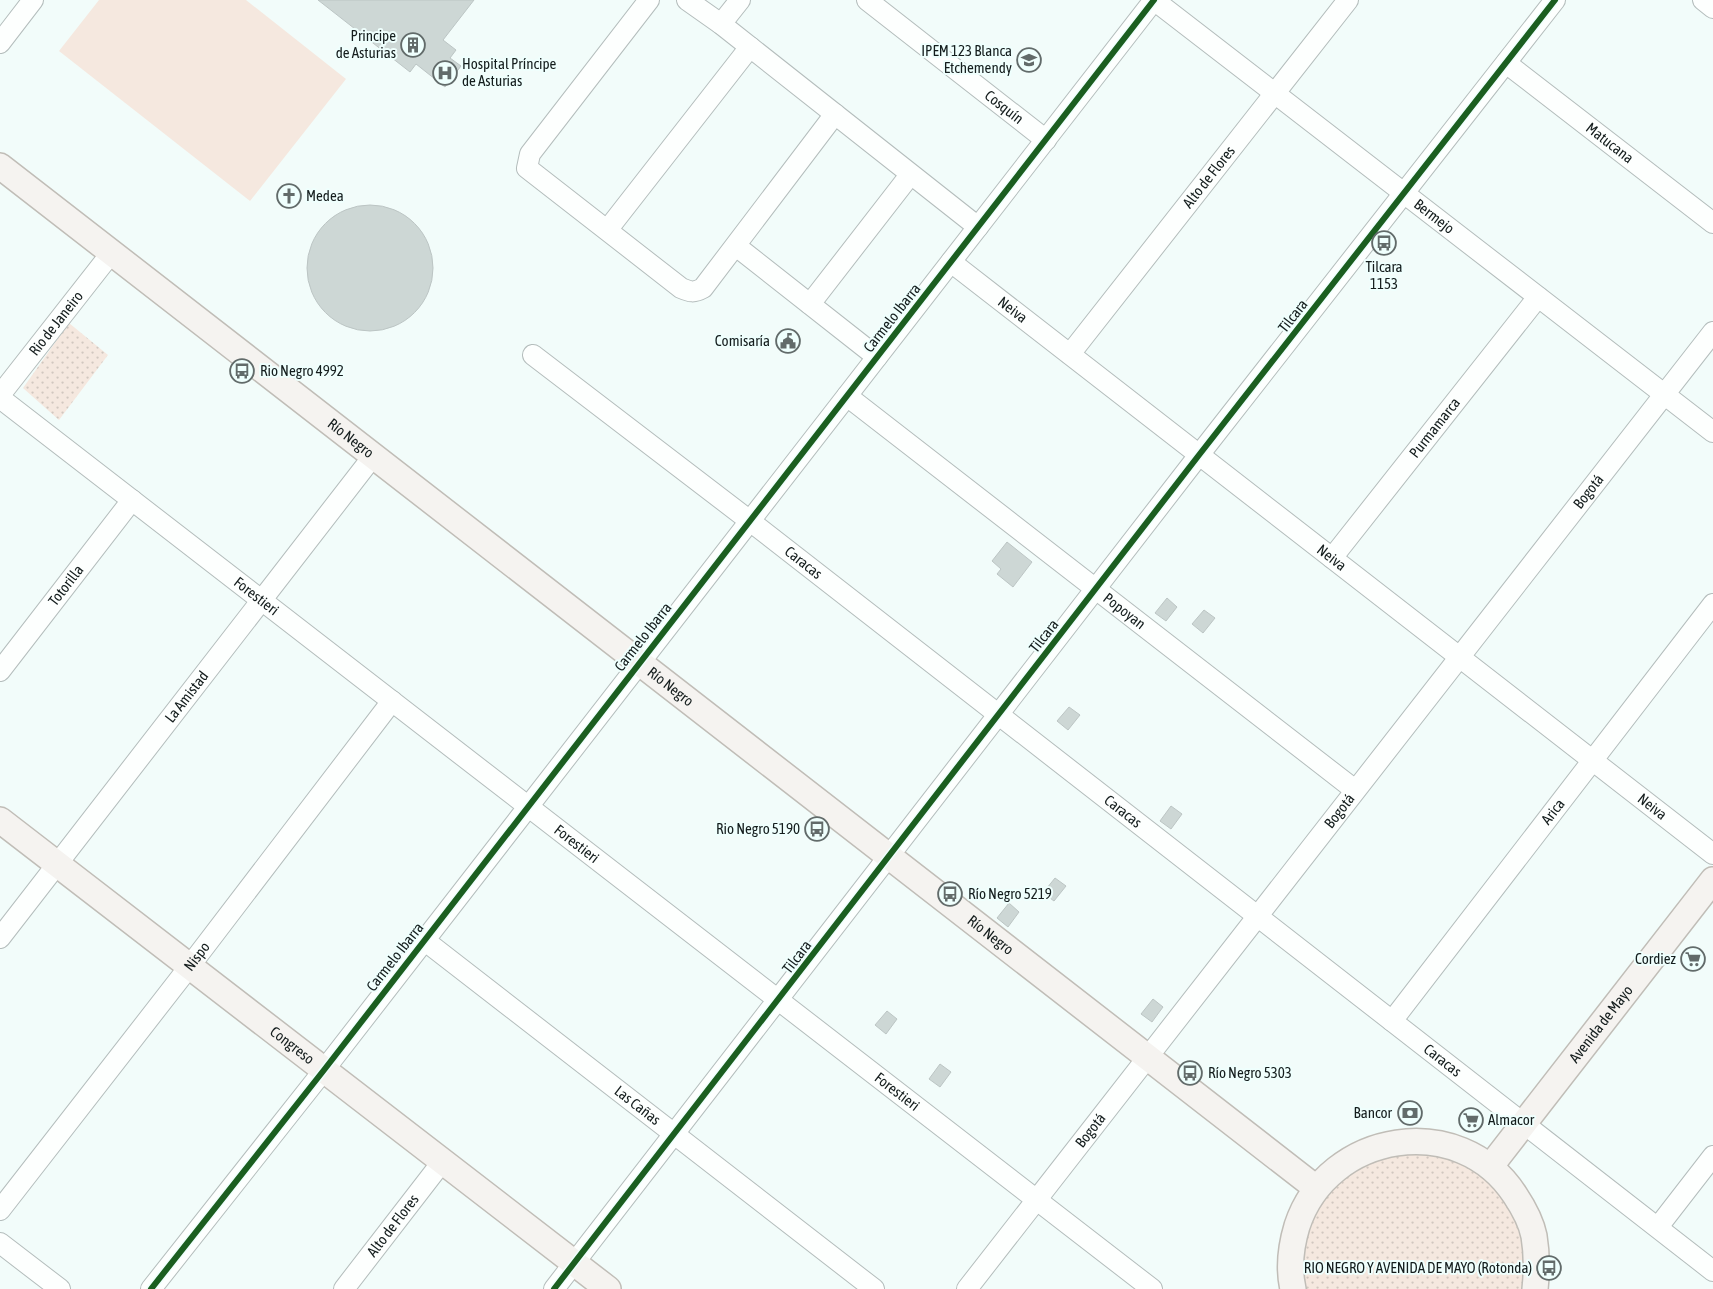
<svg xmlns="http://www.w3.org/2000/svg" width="1713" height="1289" font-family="'Asap Condensed',sans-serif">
  <defs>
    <pattern id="grass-dots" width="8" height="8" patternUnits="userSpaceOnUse" patternTransform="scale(1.25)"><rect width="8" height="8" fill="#f5e8df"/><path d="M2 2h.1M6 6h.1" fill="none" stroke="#d1c7bf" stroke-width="1.8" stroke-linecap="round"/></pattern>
  </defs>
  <rect width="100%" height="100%" fill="#f2fcfa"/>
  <!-- grass -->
  <path fill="url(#grass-dots)" d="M 69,323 L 108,355 L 59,420 L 23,388 Z
    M 1409,1153 C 1419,1154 1430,1154 1440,1156 C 1498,1169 1536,1232 1521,1289 L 1306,1289 C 1304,1283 1304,1276 1304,1270 C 1303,1234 1320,1193 1351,1173 C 1370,1161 1388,1157 1409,1153 Z"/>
  <!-- pitch -->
  <path fill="#f5e8df" d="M 99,0 L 246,0 L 346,79 L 250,201 L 59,51 Z"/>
  <!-- building -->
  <path fill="#cdd7d5" stroke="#bcc5c4" d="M 318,0 L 474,0 L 443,40 L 456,50 L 450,58 L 461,66 L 445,87 L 416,64 L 410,72 Z
    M307 268a63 63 0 1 1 126 0a63 63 0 1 1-126 0Z
    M 1007,542 L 1032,562 L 1013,587 L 997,574 L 1001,569 L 992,561 Z
    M 1167,598 L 1177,607 L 1166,621 L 1155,613 Z
    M 1204,610 L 1215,618 L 1203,633 L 1192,624 Z
    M 1069,707 L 1080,715 L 1068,730 L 1057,721 Z
    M 1171,806 L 1182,814 L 1171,829 L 1160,821 Z
    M 1055,878 L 1066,886 L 1054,901 L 1043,893 Z
    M 1009,903 L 1019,912 L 1008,927 L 997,918 Z
    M 1153,999 L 1163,1007 L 1152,1022 L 1141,1014 Z
    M 887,1011 L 897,1019 L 886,1034 L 875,1025 Z
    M 940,1064 L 951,1072 L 940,1087 L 929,1079 Z"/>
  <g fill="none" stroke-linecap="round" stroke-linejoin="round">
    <!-- minor casing -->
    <g stroke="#b4bdbc" stroke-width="22">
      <g id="minor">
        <path d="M 649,0 L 530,154 L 527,168 L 681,288 C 690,292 694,293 703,288 L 835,114"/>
        <path d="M 687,0 L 721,24 L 978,227"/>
        <path id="s1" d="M 867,0 L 1046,140"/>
        <path id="s2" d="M 1154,0 L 1713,432"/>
        <path d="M 1703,0 L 1713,8"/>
        <path d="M 721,24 L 740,0"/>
        <path d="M 0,43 L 33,0"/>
        <path id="s3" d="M 1506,63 L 1713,223"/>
        <path d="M 608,229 L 750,47"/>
        <path d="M 736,246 L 877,357"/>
        <path id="s4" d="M 951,262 L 1713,854"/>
        <path d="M 810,304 L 910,175"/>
        <path id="s5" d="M 1070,354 L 1348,0"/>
        <path id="s6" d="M 533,355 L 750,521 L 1713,1271"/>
        <path id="s7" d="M 0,395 L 112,252"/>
        <path id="s8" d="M 847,396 L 1355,790"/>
        <path id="s9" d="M 0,398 L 1152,1289"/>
        <path id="s10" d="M 1332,558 L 1538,297"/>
        <path id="s11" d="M 0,671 L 132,500"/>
        <path id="s12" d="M 0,938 L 374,455"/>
        <path id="s13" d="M 424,940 L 874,1289"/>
        <path id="s14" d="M 1392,1021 L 1713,604"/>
        <path id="s15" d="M 0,1210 L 189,967 L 392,701"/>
        <path d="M 1658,1227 L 1713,1156"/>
        <path d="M 0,1243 L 60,1289"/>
        <path d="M 151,1289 L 324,1070 L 1154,0"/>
        <path id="s16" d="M 344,1289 L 442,1162"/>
        <path d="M 554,1289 L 1199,455 L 1555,0"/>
        <path id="s17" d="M 967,1289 L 1713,332"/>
      </g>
    </g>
    <!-- major casing -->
    <g stroke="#c0bdb7" stroke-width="28">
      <g id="major">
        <path id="s18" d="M 0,166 L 1316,1188"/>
        <path id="s19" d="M 0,820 L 608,1289"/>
        <path id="s20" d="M 1490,1167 L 1713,880"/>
        <path d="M 1293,1289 C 1288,1267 1291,1246 1297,1226 C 1328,1131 1460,1110 1515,1195 C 1523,1207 1531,1221 1534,1236 C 1537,1254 1537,1271 1535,1289"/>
      </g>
    </g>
    <!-- minor -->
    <use href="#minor" stroke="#fdfffe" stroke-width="20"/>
    <!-- major -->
    <use href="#major" stroke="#f5f3f0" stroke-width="25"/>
    <!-- cycleway casing -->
    <g stroke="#effffd" stroke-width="9">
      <path id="cycleway" d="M 151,1289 L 324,1070 L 1154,0
        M 554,1289 L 1199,455 L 1555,0"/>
    </g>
    <!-- cycleway -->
    <use href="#cycleway" stroke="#1b5e20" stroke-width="6"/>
  </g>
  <!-- icons -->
  <defs>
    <g id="building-ring" transform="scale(1.25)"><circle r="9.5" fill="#effffd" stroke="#626b6a" stroke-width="1.5"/><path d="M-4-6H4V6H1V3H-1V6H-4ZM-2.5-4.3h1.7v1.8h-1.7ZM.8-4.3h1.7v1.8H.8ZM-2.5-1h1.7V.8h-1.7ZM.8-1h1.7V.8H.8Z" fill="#626b6a"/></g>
    <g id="school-ring" transform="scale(1.25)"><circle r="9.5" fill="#effffd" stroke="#626b6a" stroke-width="1.5"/><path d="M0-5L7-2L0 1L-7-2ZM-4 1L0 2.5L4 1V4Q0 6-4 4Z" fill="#626b6a"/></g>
    <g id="hospital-ring" transform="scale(1.25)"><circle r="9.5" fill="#effffd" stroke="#626b6a" stroke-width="1.5"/><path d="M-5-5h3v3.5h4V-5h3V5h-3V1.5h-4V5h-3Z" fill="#626b6a"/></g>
    <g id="church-ring" transform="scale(1.25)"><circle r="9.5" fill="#effffd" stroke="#626b6a" stroke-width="1.5"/><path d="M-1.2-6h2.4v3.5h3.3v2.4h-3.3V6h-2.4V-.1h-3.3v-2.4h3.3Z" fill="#626b6a"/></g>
    <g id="bus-ring" transform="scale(1.25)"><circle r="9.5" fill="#effffd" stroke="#626b6a" stroke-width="1.5"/><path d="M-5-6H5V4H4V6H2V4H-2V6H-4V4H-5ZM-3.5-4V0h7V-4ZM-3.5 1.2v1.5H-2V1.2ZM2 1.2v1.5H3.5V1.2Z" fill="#626b6a"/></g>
    <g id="civic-ring" transform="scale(1.25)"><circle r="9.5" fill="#effffd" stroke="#626b6a" stroke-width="1.5"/><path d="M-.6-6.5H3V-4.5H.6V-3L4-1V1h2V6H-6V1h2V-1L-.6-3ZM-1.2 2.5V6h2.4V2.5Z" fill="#626b6a"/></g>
    <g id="supermarket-ring" transform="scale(1.25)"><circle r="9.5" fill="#effffd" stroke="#626b6a" stroke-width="1.5"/><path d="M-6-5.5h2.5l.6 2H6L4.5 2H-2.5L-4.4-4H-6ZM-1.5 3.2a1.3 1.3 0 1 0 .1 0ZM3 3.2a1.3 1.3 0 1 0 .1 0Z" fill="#626b6a"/></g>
    <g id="bank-ring" transform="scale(1.25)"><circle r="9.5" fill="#effffd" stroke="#626b6a" stroke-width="1.5"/><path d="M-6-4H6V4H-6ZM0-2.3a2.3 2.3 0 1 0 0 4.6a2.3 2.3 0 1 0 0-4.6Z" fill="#626b6a"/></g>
  </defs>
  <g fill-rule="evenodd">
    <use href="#building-ring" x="413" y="45"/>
    <use href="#school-ring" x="1029" y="60"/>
    <use href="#hospital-ring" x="445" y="73"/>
    <use href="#church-ring" x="289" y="196"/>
    <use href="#bus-ring" x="1384" y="243"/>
    <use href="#civic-ring" x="788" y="341"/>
    <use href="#bus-ring" x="242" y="371"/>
    <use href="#bus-ring" x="817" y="829"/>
    <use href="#bus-ring" x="950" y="894"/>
    <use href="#supermarket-ring" x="1693" y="959"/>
    <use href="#bus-ring" x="1190" y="1073"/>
    <use href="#bank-ring" x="1410" y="1113"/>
    <use href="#supermarket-ring" x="1471" y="1120"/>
    <use href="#bus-ring" x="1549" y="1268"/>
  </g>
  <g text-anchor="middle" stroke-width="4" stroke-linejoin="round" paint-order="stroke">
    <!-- poi labels -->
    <g font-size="15" fill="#141d1d" stroke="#effffd" text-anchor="end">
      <text x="396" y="41">Principe<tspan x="396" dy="17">de Asturias</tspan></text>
      <text x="1012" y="56">IPEM 123 Blanca<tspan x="1012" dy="17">Etchemendy</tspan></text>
      <text x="462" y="69" text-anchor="start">Hospital Príncipe<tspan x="462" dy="17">de Asturias</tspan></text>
      <text x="306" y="201" text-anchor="start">Medea</text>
      <text x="1384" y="272" text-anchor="middle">Tilcara<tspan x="1384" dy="17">1153</tspan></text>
      <text x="770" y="346">Comisaría</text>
      <text x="260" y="376" text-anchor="start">Rio Negro 4992</text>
      <text x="800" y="834">Rio Negro 5190</text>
      <text x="968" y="899" text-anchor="start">Río Negro 5219</text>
      <text x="1676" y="964">Cordiez</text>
      <text x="1208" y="1078" text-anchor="start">Río Negro 5303</text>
      <text x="1392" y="1118">Bancor</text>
      <text x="1488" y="1125" text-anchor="start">Almacor</text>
      <text x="1532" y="1273">RIO NEGRO Y AVENIDA DE MAYO (Rotonda)</text>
    </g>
    <!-- street labels -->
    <g font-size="15" fill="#141d1d" stroke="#effffd">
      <text dy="5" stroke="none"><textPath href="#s1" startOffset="174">Cosquín</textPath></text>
      <text dy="5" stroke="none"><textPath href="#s3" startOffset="131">Matucana</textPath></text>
      <text dy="5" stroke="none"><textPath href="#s5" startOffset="225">Alto de Flores</textPath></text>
      <text dy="5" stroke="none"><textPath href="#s2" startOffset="354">Bermejo</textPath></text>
      <text dy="5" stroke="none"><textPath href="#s4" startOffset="78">Neiva</textPath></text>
      <text transform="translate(1293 316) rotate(-52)" y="5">Tilcara</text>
      <text transform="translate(892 318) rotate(-52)" y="5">Carmelo Ibarra</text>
      <text dy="5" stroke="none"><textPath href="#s7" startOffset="91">Rio de Janeiro</textPath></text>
      <text dy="5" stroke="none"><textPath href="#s10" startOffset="166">Purmamarca</textPath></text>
      <text dy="5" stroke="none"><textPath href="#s18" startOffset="444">Río Negro</textPath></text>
      <text dy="5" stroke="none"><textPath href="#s17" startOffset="1011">Bogotá</textPath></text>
      <text dy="5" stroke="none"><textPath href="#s4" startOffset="482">Neiva</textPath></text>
      <text dy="5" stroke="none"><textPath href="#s6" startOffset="341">Caracas</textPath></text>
      <text dy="5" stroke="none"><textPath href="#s11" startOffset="108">Totorilla</textPath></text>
      <text dy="5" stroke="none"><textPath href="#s9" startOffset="324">Forestieri</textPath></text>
      <text dy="5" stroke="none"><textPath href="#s8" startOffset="351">Popoyan</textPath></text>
      <text transform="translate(1044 636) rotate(-52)" y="5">Tilcara</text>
      <text transform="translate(643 637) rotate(-52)" y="5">Carmelo Ibarra</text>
      <text dy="5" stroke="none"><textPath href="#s18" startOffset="849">Río Negro</textPath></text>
      <text dy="5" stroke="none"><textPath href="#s12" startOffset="305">La Amistad</textPath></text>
      <text dy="5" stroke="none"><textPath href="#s4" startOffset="888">Neiva</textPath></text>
      <text dy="5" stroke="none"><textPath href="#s17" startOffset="606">Bogotá</textPath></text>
      <text dy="5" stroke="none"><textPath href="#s6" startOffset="746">Caracas</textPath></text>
      <text dy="5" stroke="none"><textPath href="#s14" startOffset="264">Arica</textPath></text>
      <text dy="5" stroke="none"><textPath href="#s9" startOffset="729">Forestieri</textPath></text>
      <text dy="5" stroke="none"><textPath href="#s18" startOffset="1254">Río Negro</textPath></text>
      <text dy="5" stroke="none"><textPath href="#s15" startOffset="321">Nispo</textPath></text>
      <text transform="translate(395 957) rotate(-52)" y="5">Carmelo Ibarra</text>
      <text transform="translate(797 957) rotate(-53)" y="5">Tilcara</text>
      <text dy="5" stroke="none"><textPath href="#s20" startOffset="181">Avenida de Mayo</textPath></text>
      <text dy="5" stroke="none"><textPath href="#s19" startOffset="369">Congreso</textPath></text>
      <text dy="5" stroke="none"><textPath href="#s6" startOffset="1151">Caracas</textPath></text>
      <text dy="5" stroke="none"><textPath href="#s9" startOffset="1134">Forestieri</textPath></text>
      <text dy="5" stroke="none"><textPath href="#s13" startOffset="270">Las Cañas</textPath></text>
      <text dy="5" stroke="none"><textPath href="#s17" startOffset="201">Bogotá</textPath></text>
      <text dy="5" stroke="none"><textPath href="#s16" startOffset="80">Alto de Flores</textPath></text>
    </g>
  </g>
</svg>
